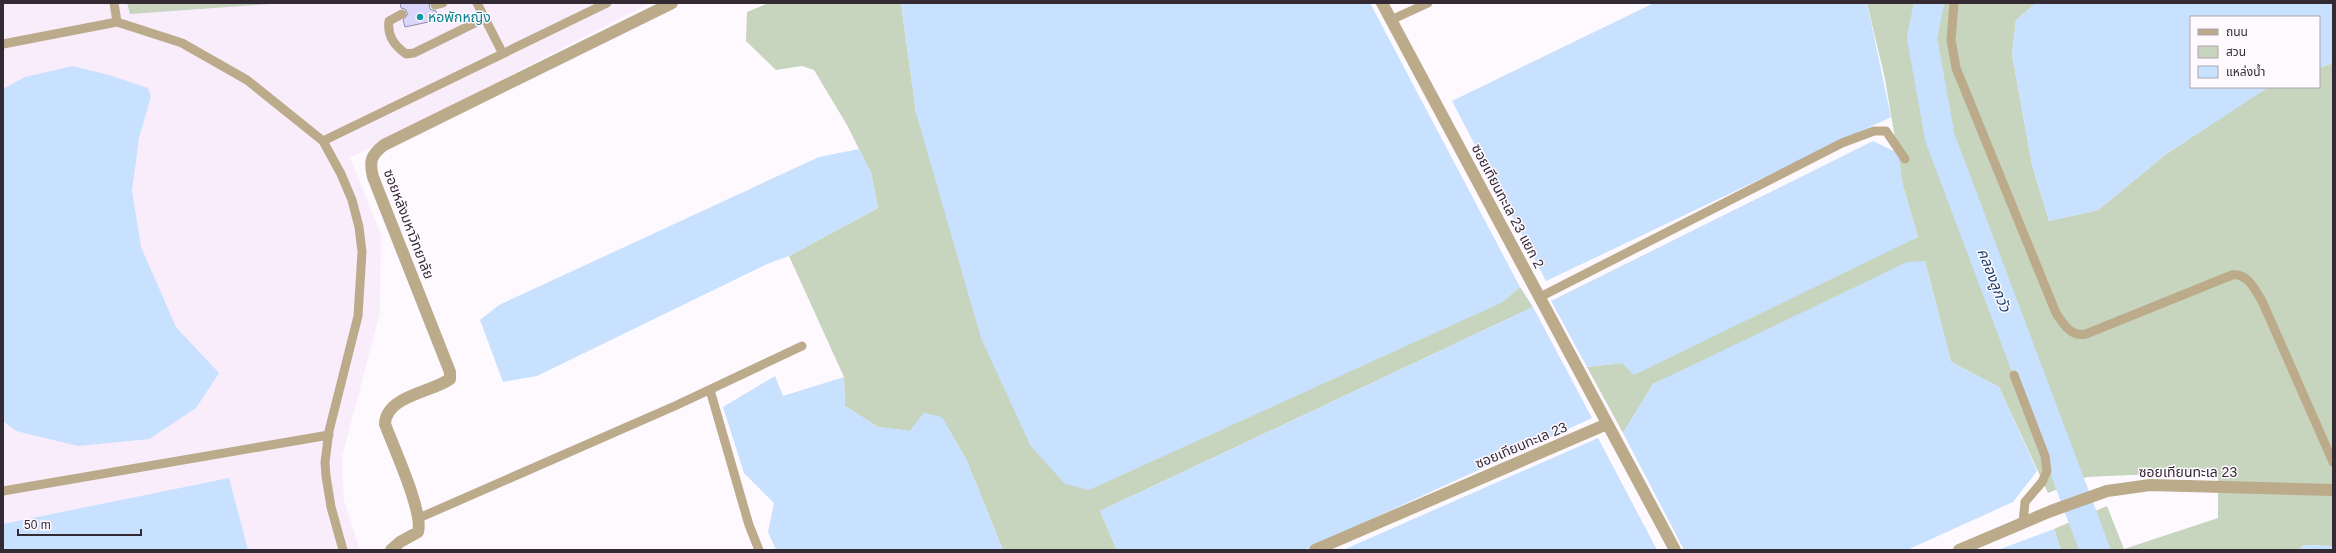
<svg xmlns="http://www.w3.org/2000/svg" width="2336" height="553" font-family="Arial,'Noto Sans Thai',sans-serif">
  <rect width="100%" height="100%" fill="#fef9ff"/>
  <!-- built -->
  <path fill="#f9edfb" d="M 3,3 L 650,3 L 350,158 L 381,234 L 380,313 L 342,457 L 344,500 L 360,550 L 3,550 Z"/>
  <!-- green -->
  <path fill="#c7d4be" d="M 127,3 L 270,3 L 270,4 L 130,14 Z
    M 769,3 L 901,3 L 916,113 L 1501,303 L 1520,287 L 1533,307 L 1100,511 L 1117,550 L 1003,550 L 966,459 L 942,418 L 924,413 L 910,431 L 878,427 L 845,406 L 844,377 L 789,256 L 878,208 L 871,173 L 847,125 L 814,70 L 802,66 L 776,70 L 746,41 L 747,12 Z
    M 1867,3 L 2036,3 L 2016,20 L 2012,54 L 2032,165 L 2049,221 L 2098,210 L 2165,155 L 2263,89 L 2269,87 L 2319,87 L 2319,68 L 2333,63 L 2333,546 L 2304,545 L 2299,550 L 2061,550 L 2054,529 L 2107,506 L 2124,549 L 2218,518 L 2218,471 L 2087,477 L 2048,493 L 1999,387 L 1951,362 L 1925,261 L 1653,384 L 1623,433 L 1587,367 L 1622,363 L 1918,237 L 1903,186 L 1885,79 Z"/>
  <!-- water -->
  <path fill="#c7e1fe" d="M 901,3 L 1370,3 L 1520,287 L 1501,303 L 1089,490 L 1065,484 L 1030,445 L 981,338 L 916,113 Z
    M 1654,3 L 1867,3 L 1891,117 L 1546,281 L 1452,101 Z
    M 2036,3 L 2333,3 L 2333,63 L 2319,68 L 2319,17 L 2191,17 L 2191,87 L 2269,87 L 2165,155 L 2098,210 L 2049,221 L 2032,165 L 2012,54 L 2016,20 Z
    M 73,66 L 109,75 L 148,88 L 151,96 L 139,138 L 132,191 L 141,247 L 176,327 L 219,373 L 196,408 L 149,439 L 78,446 L 16,431 L 3,421 L 3,89 L 25,77 Z
    M 1873,141 L 1898,153 L 1903,186 L 1918,237 L 1634,375 L 1622,363 L 1587,367 L 1551,301 Z
    M 859,149 L 871,173 L 878,208 L 789,256 L 767,264 L 537,376 L 503,382 L 480,320 L 499,305 L 819,157 Z
    M 1925,261 L 1951,362 L 1999,387 L 2037,471 L 2013,502 L 1907,550 L 1684,550 L 1623,433 L 1653,384 L 1907,262 Z
    M 1533,307 L 1592,418 L 1304,550 L 1117,550 L 1100,511 Z
    M 775,376 L 783,396 L 844,377 L 845,406 L 878,427 L 910,431 L 924,413 L 942,417 L 966,459 L 1003,550 L 776,550 L 768,532 L 774,503 L 744,473 L 723,407 Z
    M 1598,438 L 1657,550 L 1343,550 Z
    M 229,478 L 248,550 L 3,550 L 3,524 Z
    M 2054,529 L 2061,550 L 1998,550 Z
    M 2304,545 L 2333,546 L 2333,550 L 2299,550 Z"/>
  <g fill="none" stroke-linecap="round" stroke-linejoin="round">
    <!-- river -->
    <path stroke="#c7e1fe" stroke-width="30" d="M 1929,3 L 1922,38 L 1940,138 L 2095,550"/>
  </g>
  <!-- building -->
  <path fill="#d9d6fa" stroke="#928fae" d="M 400,3 L 429,3 L 430,9 L 436,11 L 438,20 L 405,27 L 403,20 L 408,14 L 405,9 L 401,8 Z"/>
  <g fill="none" stroke-linecap="round" stroke-linejoin="round">
    <!-- lane -->
    <path stroke="#bbab8a" stroke-width="9" d="M 114,3 L 117,22
      M 477,3 L 502,52
      M 1954,3 L 1951,40 L 1956,68 L 2056,313 C 2064,325 2071,337 2086,334 L 2232,275 C 2248,273 2255,290 2262,301 L 2333,462
      M 435,5 L 443,3
      M 402,14 L 389,21 C 387,36 394,45 406,54 L 414,53 L 485,18
      M 1391,20 L 1428,3
      M 3,44 L 117,22 L 182,43 L 247,80 L 323,141 L 341,174 L 352,200 L 359,227 L 362,252 L 358,316 L 329,431 L 325,462 L 326,476 L 331,507 L 343,550
      M 323,141 L 607,3
      M 1540,297 L 1842,143 L 1874,131 L 1886,131 L 1905,159
      M 2014,375 L 2045,456 L 2047,471 L 2042,482 L 2025,502 L 2023,523
      M 710,390 L 749,525 L 759,550
      M 3,491 L 329,435
      M 419,518 L 677,405 L 802,346"/>
    <!-- street -->
    <path stroke="#bbab8a" stroke-width="12" d="M 1382,3 L 1675,550
      M 391,550 L 400,542 L 418,532 C 424,513 393,446 385,424 C 386,396 430,393 450,379 L 450,372 L 373,177 C 369,161 371,155 384,145 L 672,3
      M 1315,550 L 1607,424
      M 1959,550 L 2051,511 L 2107,491 L 2150,485 L 2333,490"/>
  </g>
  <!-- markers -->
  <circle fill="#0f9aa8" stroke="#fef9ff" stroke-width="1.5" cx="420" cy="17" r="4"/>
  <g text-anchor="middle" stroke-width="3" stroke-linejoin="round" paint-order="stroke">
    <!-- culture labels -->
    <g font-size="14" fill="#0d838f" stroke="#fef9ff" text-anchor="start">
      <text x="428" y="22">หอพักหญิง</text>
    </g>
    <!-- street labels -->
    <g font-size="14" fill="#332a34" stroke="#fef9ff">
      <text transform="translate(1508 206) rotate(62)" y="5">ซอยเทียนทะเล 23 แยก 2</text>
      <text transform="translate(409 224) rotate(69)" y="5">ซอยหลังมหาวิทยาลัย</text>
      <text transform="translate(1521 445) rotate(-23)" y="5">ซอยเทียนทะเล 23</text>
      <text x="2188" y="477">ซอยเทียนทะเล 23</text>
    </g>
    <!-- water labels -->
    <g font-size="15" font-style="italic" fill="#1c4168" stroke="#fef9ff">
      <text transform="translate(1994 280) rotate(69)" y="5">คลองลูกวัว</text>
    </g>
  </g>
  <!-- border -->
  <rect width="2336" height="553" fill="none" stroke="#332a34" stroke-width="8"/>
  <!-- legend -->
  <rect x="2190" y="16" width="130" height="72" fill="#fef9ff" stroke="#ada6ae"/>
  <rect x="2198" y="29" width="20" height="6" fill="#bbab8a" stroke="#ada6ae"/>
  <text x="2226" y="36" font-size="12" fill="#332a34">ถนน</text>
  <rect x="2198" y="46" width="20" height="12" fill="#c7d4be" stroke="#ada6ae"/>
  <text x="2226" y="56" font-size="12" fill="#332a34">สวน</text>
  <rect x="2198" y="66" width="20" height="12" fill="#c7e1fe" stroke="#ada6ae"/>
  <text x="2226" y="76" font-size="12" fill="#332a34">แหล่งน้ำ</text>
  <!-- scale -->
  <path d="M18 529v6h123v-6" fill="none" stroke="#332a34" stroke-width="2"/>
  <text x="24" y="529" font-size="12" fill="#332a34" stroke="#fef9ff" stroke-width="3" paint-order="stroke">50 m</text>
</svg>
